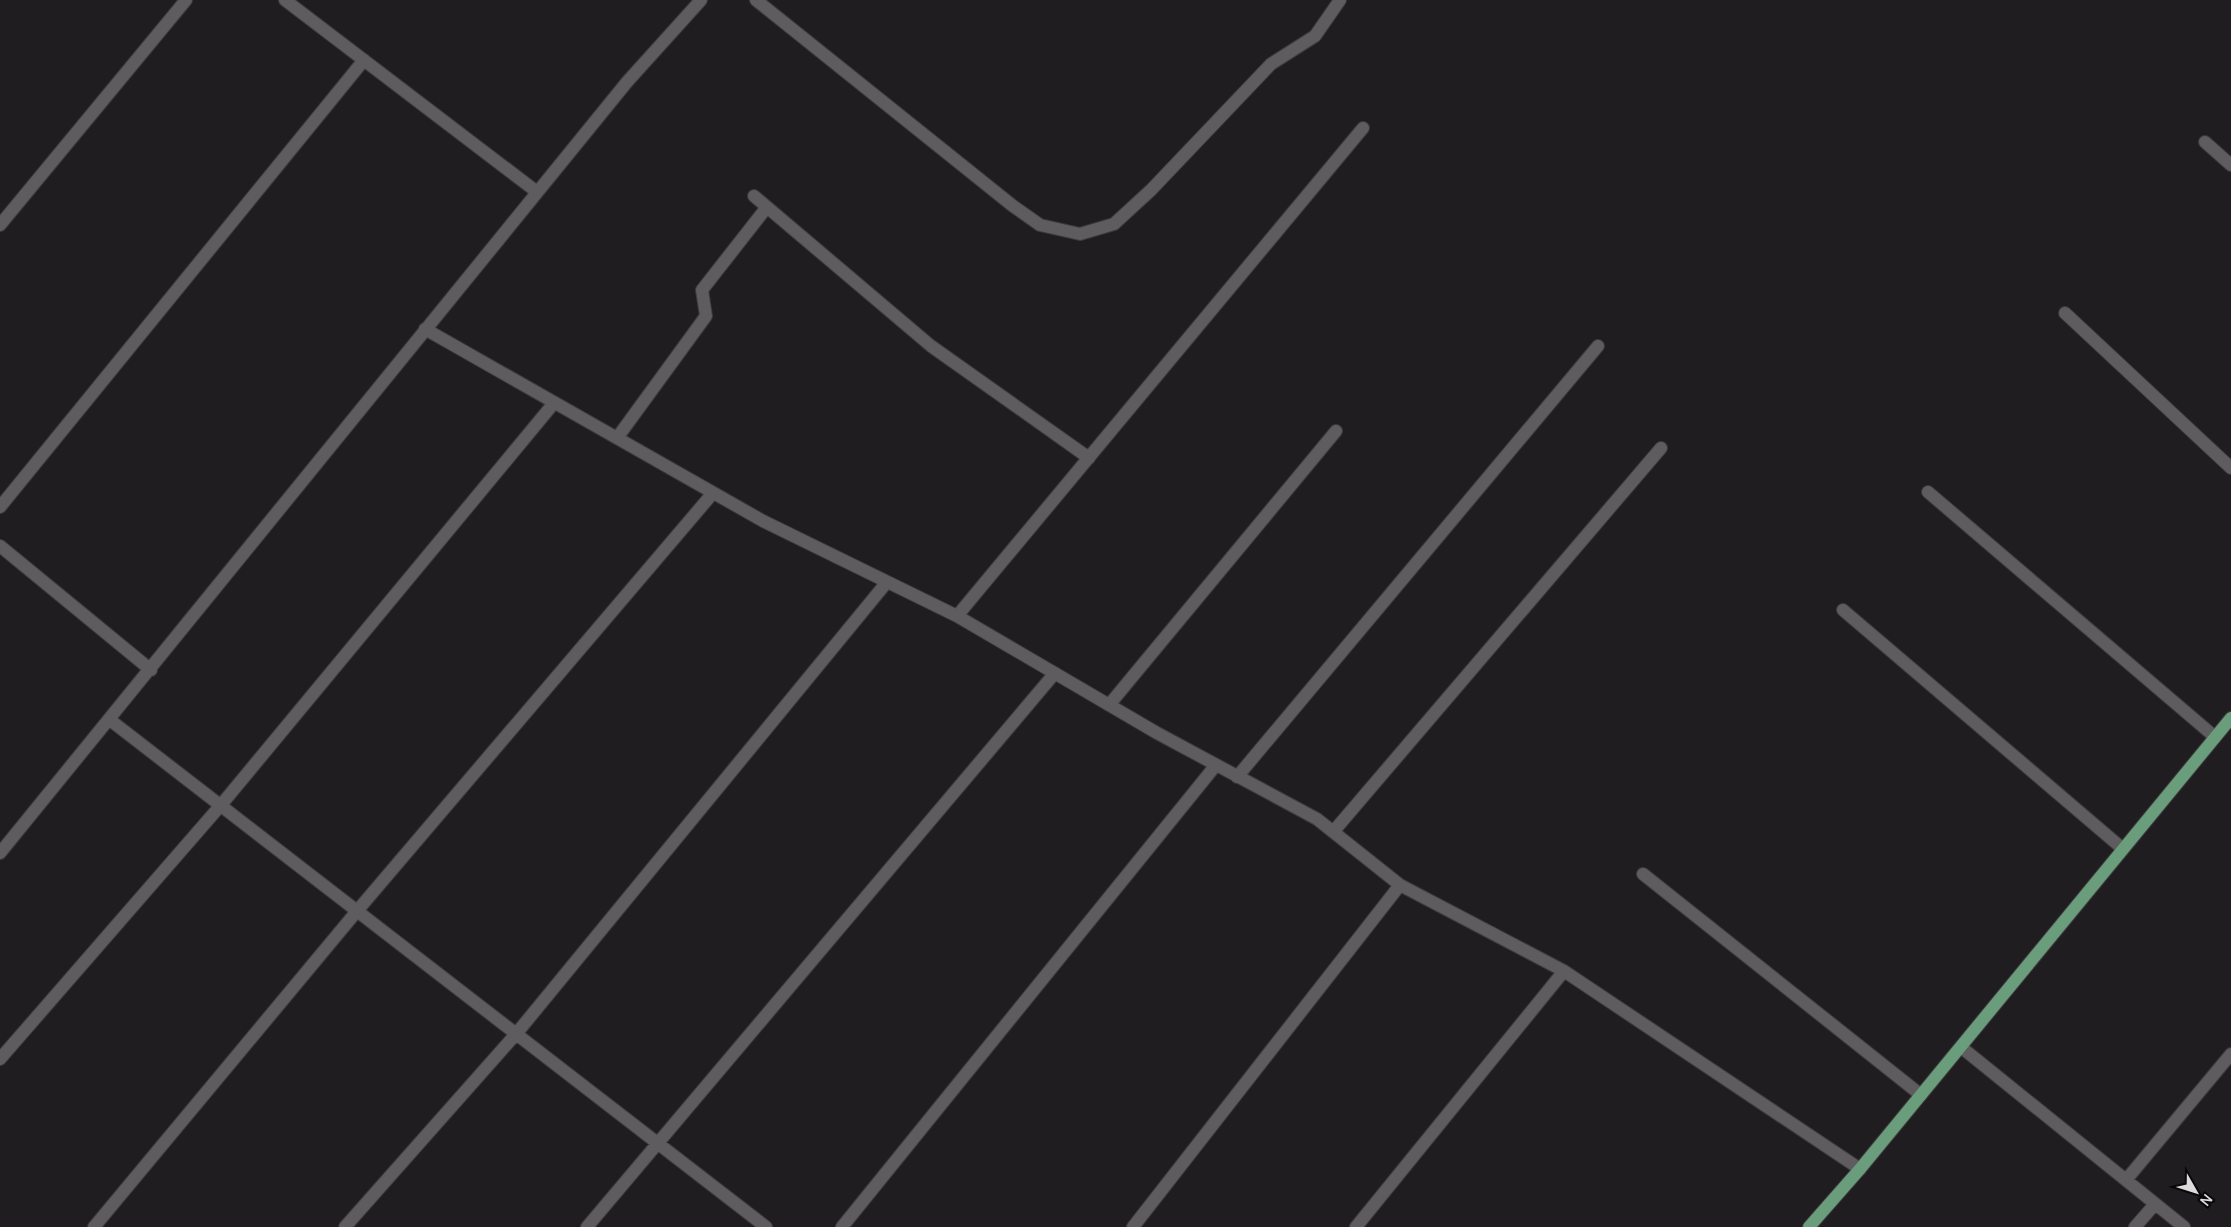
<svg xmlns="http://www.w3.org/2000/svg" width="2231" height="1227" font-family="Manrope,sans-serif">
  <rect width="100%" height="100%" fill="#201d20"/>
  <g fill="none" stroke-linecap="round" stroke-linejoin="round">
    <!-- minor casing -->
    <g stroke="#3d3b3c" stroke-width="14">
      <path id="minor" d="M 285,0 L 537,192
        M 756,0 L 1013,206 L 1040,225 L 1080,234 L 1114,224 L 1151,190 L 1271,64 L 1315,36 L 1340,0
        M 2205,142 L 2231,165
        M 754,196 L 931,346 L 1089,458
        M 0,225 L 186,0
        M 2065,313 L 2231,468
        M 425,329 L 763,521 L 957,616 L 1157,733 L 1317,819 L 1400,885 L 1564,971 L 1860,1169
        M 617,438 L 706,316 L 702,290 L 767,207
        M 1928,492 L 2215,737
        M 0,507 L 364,60
        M 0,546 L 151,670
        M 1843,610 L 2123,849
        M 957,616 L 1363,128
        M 1109,705 L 1336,431
        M 110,720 L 766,1227
        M 1237,777 L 1598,346
        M 1333,832 L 1661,448
        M 0,853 L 627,82 L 701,0
        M 1643,874 L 1921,1095
        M 1961,1047 L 2184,1227
        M 0,1059 L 221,805 L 554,403
        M 2126,1180 L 2231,1054
        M 94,1227 L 357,911 L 713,493
        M 345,1227 L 516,1034 L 887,582
        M 587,1227 L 1055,673
        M 842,1227 L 1216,765
        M 1133,1227 L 1400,885
        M 1356,1227 L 1564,971
        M 2135,1227 L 2155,1204"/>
    </g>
    <!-- major casing -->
    <g stroke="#3d3b3c" stroke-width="14">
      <path id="major" d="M 1809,1227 L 1860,1169 L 2231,718"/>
    </g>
    <!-- minor -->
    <use href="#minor" stroke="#5f5c5f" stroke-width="12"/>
    <!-- major -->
    <use href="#major" stroke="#6a9d7b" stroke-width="12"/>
  </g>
  <!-- north arrow -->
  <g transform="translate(2196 1192) rotate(129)" stroke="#090809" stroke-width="4" paint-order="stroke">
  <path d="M0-4L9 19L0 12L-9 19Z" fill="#dddbdc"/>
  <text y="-8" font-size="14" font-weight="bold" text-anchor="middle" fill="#dddbdc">N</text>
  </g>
</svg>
